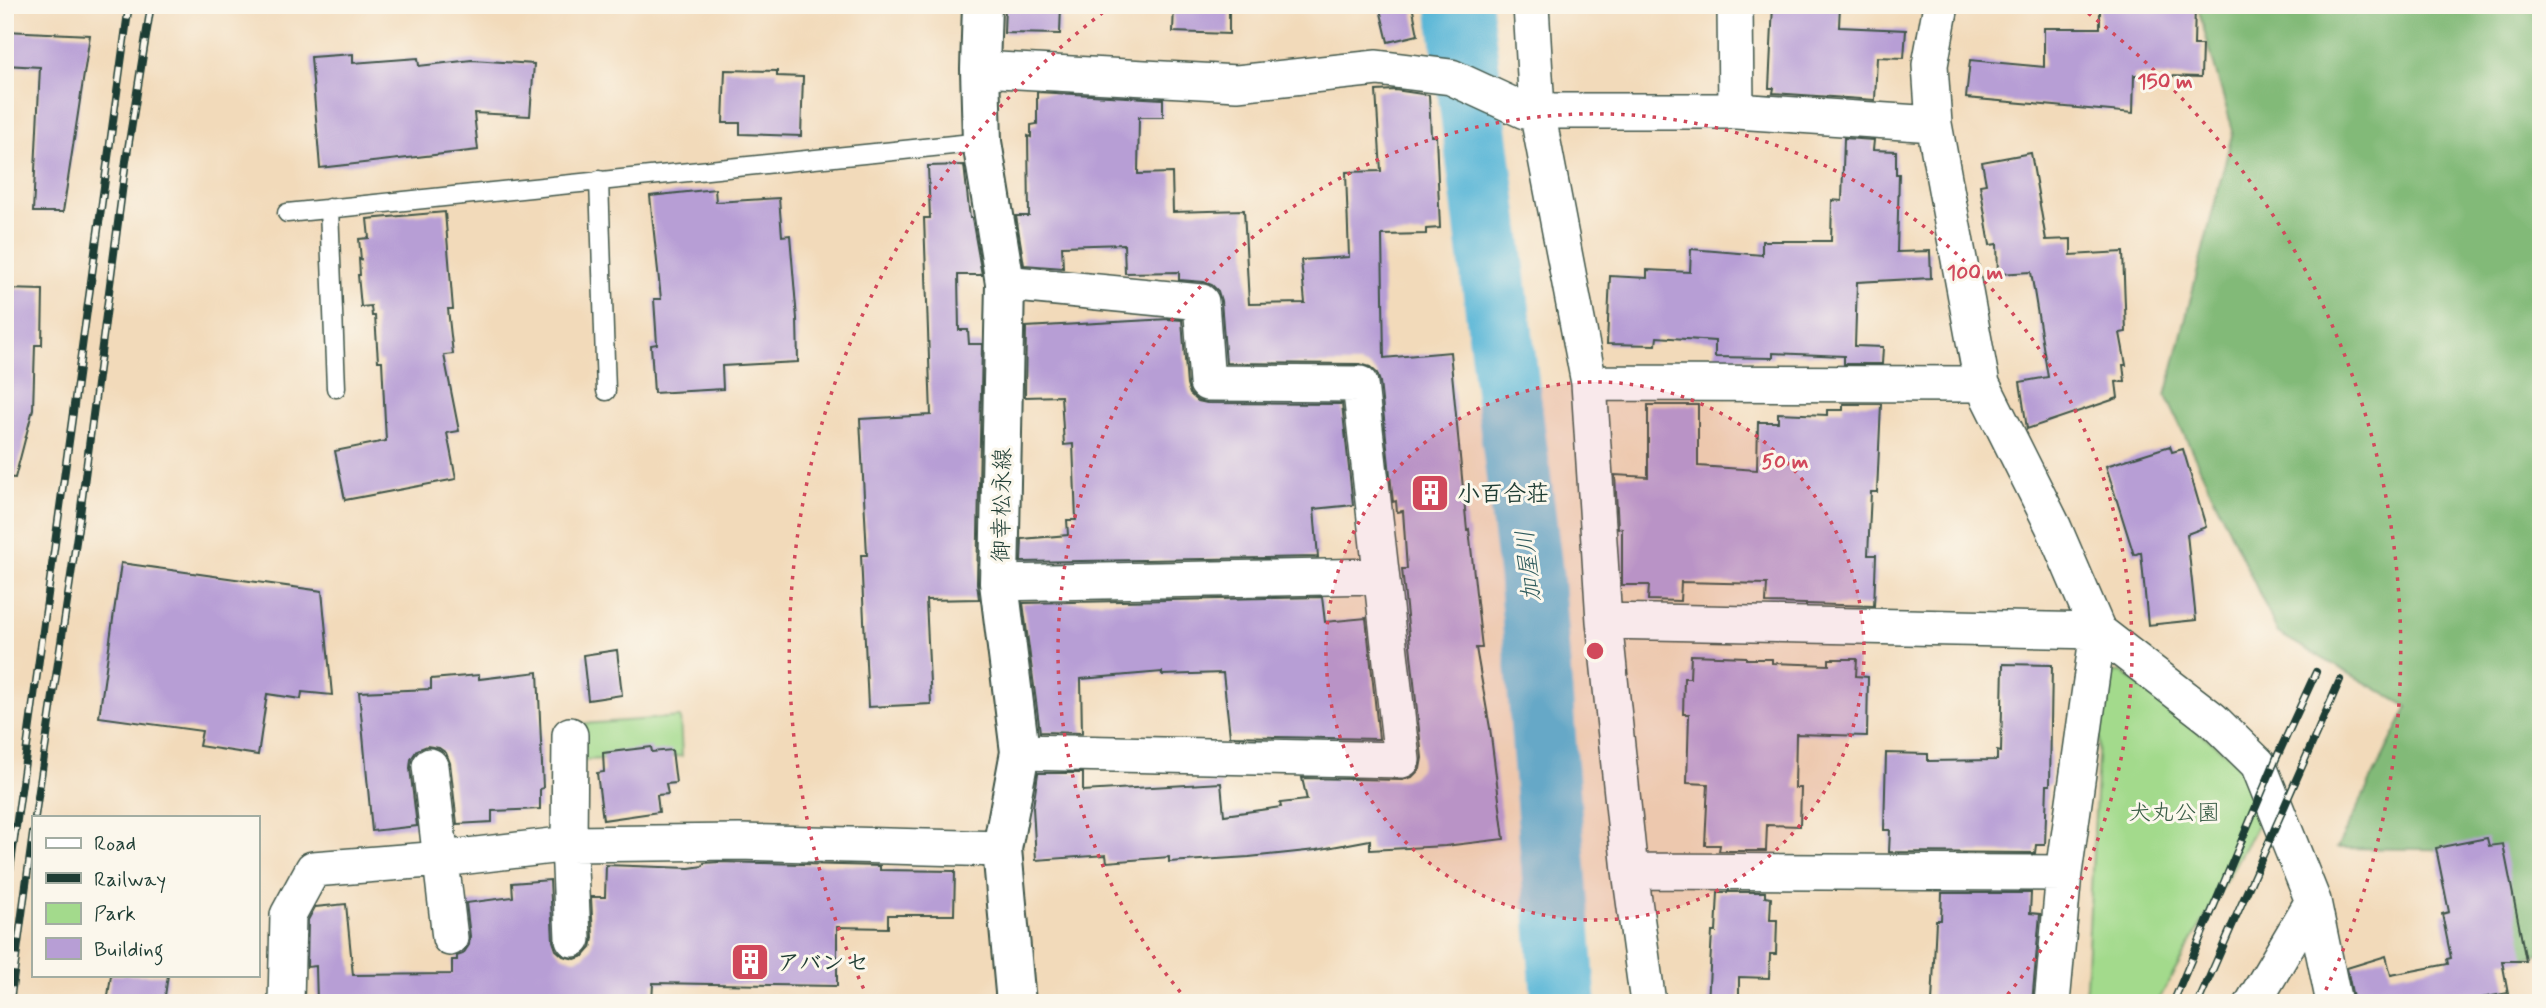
<svg xmlns="http://www.w3.org/2000/svg" width="2546" height="1008" font-family="Mynerve,'Klee One',sans-serif">
  <rect width="100%" height="100%" fill="#fbf7ec"/>
  <filter id="ink" filterUnits="userSpaceOnUse"><feTurbulence type="fractalNoise" baseFrequency=".0143" numOctaves="2"/><feDisplacementMap in="SourceGraphic" scale="14" xChannelSelector="R" yChannelSelector="G"/><feConvolveMatrix kernelMatrix="1 2 1 2 8 2 1 2 1" color-interpolation-filters="sRGB"/></filter>
  <filter id="wash" filterUnits="userSpaceOnUse"><feTurbulence type="fractalNoise" baseFrequency=".00686" numOctaves="4" result="noise"/><feDisplacementMap in="SourceGraphic" scale="28" xChannelSelector="R" yChannelSelector="G"/><feGaussianBlur stdDeviation="1.57" result="paint"/><feColorMatrix in="noise" values="0 0 0 0 0 0 0 0 0 0 0 0 0 0 0 0 0 1.4 0 .05"/><feComposite in="paint" operator="in"/></filter>
  <g filter="url(#wash)">
    <rect width="100%" height="100%" fill="#f2daba"/>
    <!-- green -->
    <path fill="#a3da8c" stroke="#618c60" stroke-width="2" d="M 2121,671 L 2231,757 L 2251,784 L 2261,818 L 2157,1003 L 2085,1003 L 2102,683 L 2109,674 Z
      M 680,717 L 682,756 L 583,760 L 583,724 Z"/>
    <!-- forest -->
    <path fill="#82ba78" stroke="#507c56" stroke-width="2" d="M 2197,5 L 2541,5 L 2541,953 L 2524,959 L 2497,850 L 2337,848 L 2408,707 L 2278,633 L 2166,396 L 2233,131 Z"/>
    <g fill="none" stroke-linecap="round" stroke-linejoin="round">
      <!-- river -->
      <path stroke="#59b6d7" stroke-width="65" d="M 1459,5 L 1531,576 L 1564,1003"/>
    </g>
    <g id="blocks">
      <!-- building -->
      <path fill="#b79ed5" d="M 1005,5 L 1061,5 L 1060,34 L 1004,33 Z
        M 1174,5 L 1229,5 L 1229,34 L 1173,32 Z
        M 1379,5 L 1412,5 L 1418,35 L 1388,42 Z
        M 1773,5 L 1840,5 L 1839,27 L 1906,30 L 1904,58 L 1877,57 L 1875,100 L 1773,93 L 1774,88 L 1769,88 Z
        M 2100,5 L 2195,5 L 2194,45 L 2202,45 L 2201,77 L 2134,75 L 2133,113 L 1966,98 L 1970,60 L 2044,67 L 2044,28 L 2100,28 Z
        M 5,31 L 90,35 L 63,212 L 33,212 L 40,67 L 5,65 Z
        M 353,54 L 353,63 L 418,58 L 419,66 L 472,60 L 534,64 L 530,116 L 474,113 L 478,150 L 320,168 L 311,57 Z
        M 725,70 L 777,71 L 777,76 L 803,77 L 801,136 L 740,134 L 740,123 L 723,123 Z
        M 1395,90 L 1429,95 L 1431,136 L 1436,136 L 1440,228 L 1426,229 L 1426,234 L 1382,235 L 1384,358 L 1450,352 L 1467,530 L 1469,529 L 1482,648 L 1476,648 L 1490,728 L 1504,839 L 1445,846 L 1370,850 L 1370,840 L 1316,850 L 1249,857 L 1169,862 L 1169,857 L 1107,862 L 1106,855 L 1036,860 L 1033,807 L 1038,773 L 1083,773 L 1083,791 L 1221,783 L 1224,815 L 1281,807 L 1280,803 L 1307,800 L 1302,778 L 1402,780 L 1412,777 L 1420,769 L 1422,758 L 1402,569 L 1407,569 L 1403,511 L 1397,512 L 1396,501 L 1393,502 L 1380,382 L 1377,373 L 1370,367 L 1360,364 L 1226,363 L 1221,301 L 1218,291 L 1212,285 L 1204,282 L 1179,280 L 1179,272 L 1125,273 L 1124,244 L 1062,246 L 1063,268 L 1024,265 L 1016,216 L 1029,216 L 1028,136 L 1031,137 L 1031,125 L 1037,124 L 1037,92 L 1163,99 L 1163,117 L 1139,117 L 1138,174 L 1172,173 L 1173,212 L 1244,210 L 1249,304 L 1305,303 L 1301,260 L 1349,257 L 1346,172 L 1381,171 L 1376,91 Z
        M 1844,138 L 1874,140 L 1873,150 L 1896,151 L 1896,174 L 1899,174 L 1897,252 L 1930,251 L 1931,278 L 1857,282 L 1855,346 L 1883,347 L 1882,364 L 1844,364 L 1844,356 L 1773,353 L 1773,358 L 1715,357 L 1715,341 L 1657,337 L 1656,345 L 1607,344 L 1610,276 L 1647,278 L 1647,270 L 1690,272 L 1691,249 L 1762,255 L 1762,241 L 1831,241 L 1832,200 L 1842,201 Z
        M 2031,153 L 2046,240 L 2071,239 L 2071,255 L 2123,252 L 2126,332 L 2120,333 L 2126,365 L 2123,365 L 2125,381 L 2116,382 L 2118,398 L 2027,429 L 2020,382 L 2048,377 L 2031,272 L 1998,274 L 1997,244 L 1990,245 L 1980,185 L 1986,184 L 1982,162 Z
        M 964,165 L 970,218 L 972,218 L 982,275 L 958,275 L 959,330 L 968,330 L 969,344 L 982,344 L 977,583 L 979,599 L 926,600 L 931,704 L 868,707 L 861,555 L 867,555 L 860,419 L 931,415 L 924,218 L 930,218 L 928,166 Z
        M 715,189 L 716,202 L 779,198 L 782,236 L 790,235 L 797,319 L 798,362 L 722,366 L 723,389 L 654,393 L 651,345 L 657,344 L 654,299 L 661,299 L 650,196 Z
        M 445,212 L 453,309 L 448,309 L 453,354 L 444,355 L 459,431 L 447,433 L 456,479 L 345,500 L 335,451 L 386,441 L 382,361 L 378,361 L 375,316 L 372,316 L 371,306 L 361,307 L 358,275 L 360,275 L 359,259 L 361,260 L 359,239 L 369,238 L 367,219 Z
        M 5,289 L 43,290 L 42,345 L 35,345 L 33,409 L 15,478 L 5,477 Z
        M 1169,319 L 1182,320 L 1187,385 L 1190,394 L 1198,401 L 1207,403 L 1342,404 L 1353,505 L 1314,509 L 1318,557 L 1021,562 L 1022,539 L 1068,535 L 1067,520 L 1076,520 L 1073,444 L 1064,445 L 1061,396 L 1025,397 L 1026,327 Z
        M 1843,404 L 1881,404 L 1877,492 L 1871,492 L 1868,555 L 1876,555 L 1874,606 L 1766,603 L 1767,584 L 1681,582 L 1680,601 L 1648,600 L 1649,585 L 1622,585 L 1622,529 L 1618,528 L 1615,475 L 1648,477 L 1648,405 L 1698,405 L 1698,466 L 1757,470 L 1758,422 L 1778,422 L 1778,413 L 1827,415 L 1827,410 L 1843,410 Z
        M 2170,446 L 2172,452 L 2183,449 L 2206,527 L 2187,534 L 2196,620 L 2148,625 L 2141,552 L 2134,555 L 2106,466 Z
        M 121,563 L 322,591 L 332,695 L 302,692 L 301,699 L 267,694 L 258,755 L 199,746 L 202,731 L 99,717 Z
        M 1322,597 L 1325,622 L 1366,618 L 1379,739 L 1230,736 L 1223,673 L 1162,675 L 1162,672 L 1081,679 L 1082,733 L 1040,732 L 1023,603 Z
        M 617,650 L 622,695 L 588,700 L 583,655 Z
        M 1691,655 L 1746,657 L 1746,659 L 1772,659 L 1772,663 L 1829,665 L 1829,659 L 1857,659 L 1856,676 L 1868,677 L 1867,736 L 1796,734 L 1795,788 L 1801,788 L 1800,826 L 1767,825 L 1766,851 L 1719,851 L 1720,845 L 1705,845 L 1708,784 L 1687,783 L 1689,714 L 1683,714 L 1684,678 L 1690,678 Z
        M 2003,664 L 2052,665 L 2050,785 L 2047,785 L 2045,845 L 2036,845 L 2035,853 L 1889,852 L 1890,830 L 1884,830 L 1886,753 L 1928,754 L 1928,761 L 1997,760 L 1997,751 L 2001,752 Z
        M 538,672 L 543,788 L 540,789 L 540,809 L 492,811 L 492,822 L 457,824 L 450,763 L 446,753 L 439,748 L 427,746 L 417,750 L 411,759 L 410,768 L 417,826 L 372,831 L 359,692 L 431,689 L 431,679 L 479,675 L 479,679 Z
        M 651,747 L 652,752 L 672,750 L 676,783 L 666,784 L 668,794 L 657,795 L 659,812 L 603,820 L 597,773 L 604,772 L 603,753 Z
        M 2487,838 L 2489,846 L 2503,844 L 2526,961 L 2502,961 L 2508,993 L 2455,1003 L 2354,1003 L 2347,968 L 2386,956 L 2391,975 L 2448,964 L 2447,959 L 2451,958 L 2442,914 L 2449,912 L 2436,848 Z
        M 719,862 L 880,866 L 880,870 L 955,871 L 954,915 L 888,915 L 888,928 L 837,927 L 837,986 L 653,983 L 652,1003 L 317,1003 L 316,966 L 307,967 L 308,920 L 315,907 L 346,904 L 353,975 L 452,974 L 452,960 L 457,960 L 457,956 L 463,954 L 469,945 L 470,936 L 466,903 L 513,897 L 512,883 L 550,880 L 553,941 L 556,950 L 563,956 L 575,959 L 584,956 L 591,948 L 593,938 L 591,897 L 605,897 L 606,865 L 689,868 L 703,866 L 704,863 Z
        M 1718,892 L 1765,892 L 1765,897 L 1771,898 L 1770,920 L 1777,920 L 1776,954 L 1770,954 L 1769,978 L 1739,977 L 1739,1003 L 1708,1003 L 1712,932 L 1716,932 Z
        M 1942,893 L 2031,893 L 2030,913 L 2040,914 L 2032,1003 L 1932,1003 L 1936,920 L 1941,920 Z
        M 111,975 L 168,975 L 164,1003 L 107,1003 Z"/>
    </g>
  </g>
  <g filter="url(#ink)">
    <use href="#blocks" fill-opacity="0" stroke="#3f5548" stroke-width="2"/>
    <g fill="none" stroke-linecap="round" stroke-linejoin="round">
      <!-- lane casing -->
      <g stroke="#3f5548" stroke-width="21">
        <path id="lane" d="M 599,180 L 606,391
          M 329,208 L 336,388
          M 287,213 L 982,142"/>
      </g>
      <!-- street casing -->
      <g stroke="#3f5548" stroke-width="38">
        <path id="street" d="M 1531,5 L 1537,111 L 1589,383 L 1604,621 L 1630,871 L 1648,1003
          M 1735,5 L 1736,111
          M 1941,5 L 1930,65 L 1934,124 L 1982,384 L 2053,526 L 2098,631 L 2212,719 L 2258,764 L 2313,901 L 2334,1003
          M 980,69 L 1237,83 L 1377,68 L 1451,77 L 1525,111 L 1736,111 L 1934,124
          M 1005,283 L 1201,302 L 1207,383 L 1360,384 L 1402,760 L 1020,752
          M 1589,383 L 1982,384
          M 999,583 L 1381,576
          M 1604,621 L 2098,631 L 2064,873 L 2052,1003
          M 570,735 L 569,844 L 573,939
          M 430,766 L 450,938
          M 1630,871 L 2064,873
          M 286,1003 L 288,915 L 313,869 L 442,859 L 569,844 L 739,842 L 1002,849
          M 2253,1003 L 2313,901"/>
      </g>
      <!-- secondary casing -->
      <g stroke="#3f5548" stroke-width="42">
        <path id="secondary" d="M 982,5 L 980,69 L 982,142 L 1005,283 L 999,583 L 1020,752 L 1002,849 L 1016,1003"/>
      </g>
      <!-- lane -->
      <use href="#lane" stroke="#fff" stroke-width="18"/>
      <!-- street -->
      <use href="#street" stroke="#fff" stroke-width="35"/>
      <!-- secondary -->
      <use href="#secondary" stroke="#fff" stroke-width="38"/>
      <!-- rail casing -->
      <g stroke="#1f3d34" stroke-width="8">
        <path id="rail" d="M 35,817 L 80,515 L 126,161 L 151,5
          M 5,907 L 129,5
          M 10,1003 L 33,833
          M 2173,1003 L 2276,759 L 2316,672
          M 2198,1003 L 2340,680"/>
      </g>
      <!-- rail -->
      <use href="#rail" stroke="#fbf7ec" stroke-width="5" stroke-dasharray="16" stroke-linecap="butt"/>
    </g>
  </g>
  <!-- distance rings -->
  <circle cx="1595" cy="651" r="269" fill="#d1495b" fill-opacity=".12"/>
  <g fill="none" stroke="#d1495b" stroke-width="3.5" stroke-dasharray="3.5 7">
    <circle cx="1595" cy="651" r="269"/>
    <path d="M1187 1000A537 537 0 1 1 2003 1000"/>
    <path d="M868 998A806 806 0 0 1 1110 7M2080 7A806 806 0 0 1 2322 998"/>
  </g>
  <!-- icons -->
  <defs>
    <g id="building-square" transform="scale(2.0125)"><rect x="-9" y="-9" width="18" height="18" rx="4" fill="#d1495b" stroke="#fbf7ec"/><path d="M-4-6H4V6H1V3H-1V6H-4ZM-2.5-4.3h1.7v1.8h-1.7ZM.8-4.3h1.7v1.8H.8ZM-2.5-1h1.7V.8h-1.7ZM.8-1h1.7V.8H.8Z" fill="#fff"/></g>
  </defs>
  <g fill-rule="evenodd">
    <use href="#building-square" x="1430" y="493"/>
    <use href="#building-square" x="750" y="962"/>
  </g>
  <g text-anchor="middle" stroke-width="6" stroke-linejoin="round" paint-order="stroke">
    <!-- poi labels -->
    <g font-size="23" font-weight="bold" fill="#1f3d34" stroke="#fbf7ec" text-anchor="start">
      <text x="1457" y="501">小百合荘</text>
      <text x="777" y="970">アバンセ</text>
    </g>
    <!-- street labels -->
    <g font-size="23" fill="#1f3d34" stroke="#fbf7ec">
      <text transform="translate(1001 505) rotate(-89)" y="8">御幸松永線</text>
    </g>
    <!-- park labels -->
    <g font-size="23" fill="#395c46" stroke="#fbf7ec">
      <text x="2174" y="820">犬丸公園</text>
    </g>
    <!-- water labels -->
    <g font-size="24" font-style="italic" fill="#2e5b5d" stroke="#fbf7ec">
      <text transform="translate(1528 566) rotate(-96)" y="8">加屋川</text>
    </g>
  </g>
  <circle cx="1595" cy="651" r="10" fill="#d1495b" stroke="#fbf7ec" stroke-width="3.5"/>
  <g font-size="21" text-anchor="middle" font-weight="bold" fill="#d1495b" stroke="#fbf7ec" stroke-width="6" stroke-linejoin="round" paint-order="stroke">
    <text x="2165" y="88">150 m</text>
    <text x="1975" y="279">100 m</text>
    <text x="1785" y="468">50 m</text>
  </g>
  <!-- margin -->
  <rect width="2546" height="1008" fill="none" stroke="#fbf7ec" stroke-width="28"/>
  <!-- legend -->
  <rect x="32" y="816" width="228" height="161" fill="#fbf7ec" stroke="#a3ada2" stroke-width="2"/>
  <rect x="46" y="838" width="35" height="10" fill="#ffffff" stroke="#a3ada2" stroke-width="2"/>
  <text x="94" y="850" font-size="21" fill="#1f3d34">Road</text>
  <rect x="46" y="873" width="35" height="10" fill="#1f3d34" stroke="#a3ada2" stroke-width="2"/>
  <text x="94" y="886" font-size="21" fill="#1f3d34">Railway</text>
  <rect x="46" y="903" width="35" height="21" fill="#a3da8c" stroke="#a3ada2" stroke-width="2"/>
  <text x="94" y="920" font-size="21" fill="#1f3d34">Park</text>
  <rect x="46" y="938" width="35" height="21" fill="#b79ed5" stroke="#a3ada2" stroke-width="2"/>
  <text x="94" y="956" font-size="21" fill="#1f3d34">Building</text>
</svg>
